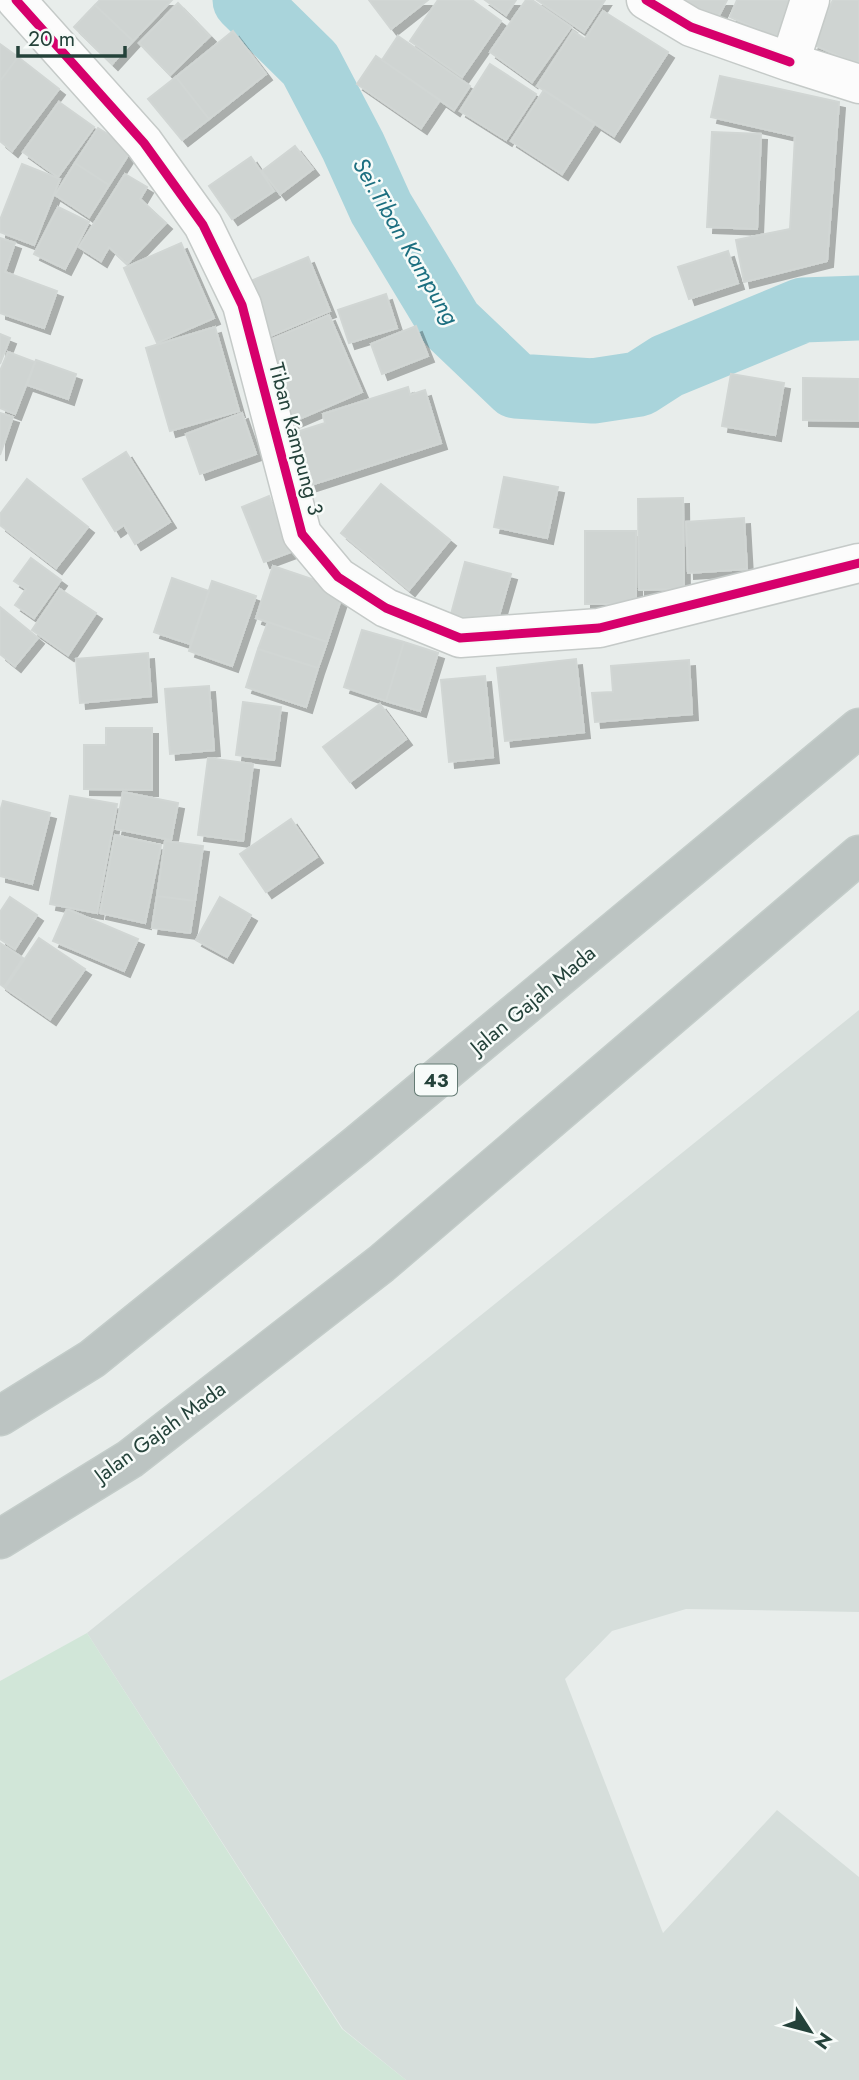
<svg xmlns="http://www.w3.org/2000/svg" width="859" height="2080" font-family="Jost,sans-serif">
  <defs>
    <filter id="shadow"><feDropShadow dx="6" dy="6" stdDeviation="0" flood-color="#0004"/></filter>
  </defs>
  <rect width="100%" height="100%" fill="#e8edeb"/>
  <!-- built -->
  <path fill="#d6dedb" d="M 859,1010 L 859,1612 L 686,1609 L 612,1631 L 565,1679 L 663,1933 L 777,1810 L 859,1877 L 859,2080 L 406,2080 L 343,2029 L 87,1633 Z"/>
  <!-- green -->
  <path fill="#d1e6d8" d="M 87,1633 L 342,2029 L 406,2080 L 0,2080 L 0,1681 Z"/>
  <g fill="none" stroke-linecap="round" stroke-linejoin="round">
    <!-- river -->
    <path stroke="#a9d4db" stroke-width="65" d="M 245,0 L 310,64 L 353,146 L 381,208 L 451,324 L 516,386 L 593,391 L 639,384 L 667,366 L 803,310 L 859,308"/>
  </g>
  <!-- building -->
  <path fill="#cfd4d2" stroke="#d1d6d4" stroke-width="2" filter="url(#shadow)" d="M 100,0 L 172,0 L 133,41 L 95,5 Z
    M 369,0 L 428,0 L 391,29 Z
    M 438,0 L 472,0 L 501,21 L 462,77 L 410,41 Z
    M 485,0 L 516,0 L 506,15 Z
    M 526,0 L 532,0 L 571,27 L 532,82 L 490,52 Z
    M 537,0 L 605,0 L 584,32 Z
    M 671,0 L 727,0 L 713,27 Z
    M 737,0 L 797,0 L 780,39 L 730,17 Z
    M 833,0 L 859,0 L 859,65 L 812,44 Z
    M 178,3 L 210,36 L 170,75 L 139,43 Z
    M 95,5 L 133,41 L 112,64 L 74,27 Z
    M 603,11 L 668,52 L 614,136 L 537,86 L 573,31 L 585,39 Z
    M 233,31 L 266,74 L 209,119 L 176,77 Z
    M 398,36 L 470,86 L 454,110 L 382,60 Z
    M 0,44 L 18,57 L 0,81 Z
    M 376,56 L 440,100 L 421,128 L 357,84 Z
    M 18,57 L 59,89 L 12,151 L 0,141 L 0,81 Z
    M 490,64 L 536,94 L 506,140 L 460,111 Z
    M 720,76 L 839,102 L 827,261 L 744,282 L 736,240 L 790,229 L 795,136 L 711,117 Z
    M 176,77 L 209,119 L 182,140 L 148,99 Z
    M 544,90 L 595,123 L 562,174 L 511,141 Z
    M 59,102 L 94,127 L 58,177 L 23,152 Z
    M 98,128 L 132,149 L 109,185 L 75,163 Z
    M 712,132 L 761,134 L 757,229 L 707,227 Z
    M 295,146 L 313,169 L 280,194 L 262,171 Z
    M 251,157 L 274,191 L 232,219 L 209,186 Z
    M 75,163 L 109,185 L 89,217 L 55,195 Z
    M 22,164 L 60,179 L 34,245 L 0,232 L 0,220 Z
    M 125,174 L 147,187 L 140,199 L 166,223 L 127,264 L 109,247 L 101,261 L 79,247 Z
    M 58,207 L 89,222 L 65,269 L 34,254 Z
    M 0,238 L 15,243 L 5,272 L 57,291 L 44,328 L 0,313 Z
    M 181,243 L 214,318 L 157,343 L 124,268 Z
    M 728,251 L 738,283 L 689,299 L 678,267 Z
    M 308,257 L 330,311 L 263,339 L 241,285 Z
    M 386,294 L 397,328 L 349,343 L 338,310 Z
    M 329,315 L 362,392 L 290,423 L 258,345 Z
    M 416,326 L 428,356 L 382,374 L 371,344 Z
    M 215,327 L 239,411 L 170,431 L 146,348 Z
    M 0,334 L 10,338 L 0,364 Z
    M 8,352 L 35,362 L 15,414 L 0,408 L 0,371 Z
    M 36,360 L 76,374 L 68,399 L 27,385 Z
    M 731,374 L 784,383 L 775,435 L 722,426 Z
    M 803,378 L 859,379 L 859,421 L 803,420 Z
    M 408,387 L 410,395 L 425,390 L 441,443 L 311,485 L 294,433 L 325,423 L 323,414 Z
    M 0,413 L 13,417 L 0,455 Z
    M 242,413 L 256,454 L 200,474 L 186,434 Z
    M 126,452 L 170,522 L 135,544 L 124,525 L 115,531 L 83,479 Z
    M 504,477 L 558,487 L 547,538 L 494,527 Z
    M 27,479 L 88,527 L 56,568 L 0,525 L 0,514 Z
    M 381,484 L 450,540 L 409,590 L 341,533 Z
    M 269,496 L 291,552 L 264,562 L 242,507 Z
    M 683,498 L 684,589 L 639,590 L 638,499 Z
    M 744,518 L 747,569 L 688,573 L 686,522 Z
    M 585,531 L 636,531 L 636,604 L 585,604 Z
    M 31,558 L 61,580 L 34,618 L 15,605 L 26,589 L 14,581 Z
    M 465,562 L 511,574 L 496,626 L 451,614 Z
    M 273,566 L 344,590 L 327,642 L 256,618 Z
    M 172,578 L 209,591 L 190,644 L 154,632 Z
    M 212,581 L 256,596 L 232,666 L 189,651 Z
    M 60,589 L 96,613 L 68,655 L 32,630 Z
    M 0,607 L 38,638 L 15,666 L 0,654 Z
    M 268,622 L 327,642 L 318,668 L 258,649 Z
    M 362,630 L 404,642 L 386,701 L 344,687 Z
    M 404,642 L 438,653 L 420,711 L 386,701 Z
    M 258,649 L 318,668 L 306,707 L 246,687 Z
    M 148,653 L 151,696 L 80,703 L 76,659 Z
    M 576,659 L 584,732 L 505,741 L 497,668 Z
    M 689,660 L 692,714 L 595,722 L 592,693 L 613,692 L 611,666 Z
    M 485,676 L 493,757 L 449,762 L 441,680 Z
    M 209,686 L 214,750 L 170,754 L 165,689 Z
    M 243,702 L 281,707 L 274,760 L 236,755 Z
    M 380,704 L 406,739 L 350,782 L 323,747 Z
    M 106,728 L 152,728 L 152,790 L 84,789 L 84,745 L 106,745 Z
    M 208,758 L 253,764 L 243,841 L 198,835 Z
    M 123,792 L 178,803 L 171,840 L 116,829 Z
    M 70,796 L 117,804 L 97,913 L 50,904 Z
    M 3,801 L 50,813 L 32,884 L 0,876 L 0,812 Z
    M 291,819 L 317,857 L 266,892 L 240,854 Z
    M 115,835 L 161,845 L 145,923 L 100,913 Z
    M 165,841 L 203,846 L 195,901 L 157,896 Z
    M 157,896 L 195,901 L 190,933 L 152,928 Z
    M 10,897 L 37,915 L 15,949 L 0,939 L 0,912 Z
    M 220,897 L 251,915 L 227,957 L 196,940 Z
    M 67,909 L 138,939 L 124,971 L 53,941 Z
    M 39,938 L 85,969 L 50,1019 L 5,988 Z
    M 0,943 L 23,958 L 4,987 L 0,984 Z"/>
  <g fill="none" stroke-linecap="round" stroke-linejoin="round">
    <!-- minor casing -->
    <g stroke="#c5cac8" stroke-width="41">
      <path id="minor" d="M 16,0 L 144,143 L 203,225 L 242,305 L 302,534 L 338,577 L 386,608 L 460,638 L 599,628 L 859,563
        M 646,0 L 691,27 L 790,62
        M 810,0 L 790,62 L 859,84"/>
    </g>
    <!-- highway casing -->
    <g stroke="#c3ccc9" stroke-width="41">
      <path id="highway" d="M 0,1416 L 92,1359 L 357,1145 L 859,728
        M 0,1539 L 130,1459 L 381,1264 L 859,855"/>
    </g>
    <!-- minor -->
    <use href="#minor" stroke="#fcfcfc" stroke-width="38"/>
    <!-- highway -->
    <use href="#highway" stroke="#bcc4c2" stroke-width="38"/>
    <!-- cycleway casing -->
    <g stroke="#f7fbf9" stroke-width="13">
      <path id="cycleway" d="M 16,0 L 144,143 L 203,225 L 242,305 L 302,534 L 338,577 L 386,608 L 460,638 L 599,628 L 859,563
        M 646,0 L 691,27 L 790,62"/>
    </g>
    <!-- cycleway -->
    <use href="#cycleway" stroke="#d6006c" stroke-width="9"/>
  </g>
  <g text-anchor="middle" stroke-width="5" stroke-linejoin="round" paint-order="stroke">
    <!-- shield labels -->
    <rect fill="#f7fbf9" stroke="#637a73" stroke-width="2" x="415" y="1064.5" width="42" height="31" rx="5"/>
    <g font-size="19" font-weight="bold" fill="#24423a">
      <text x="436" y="1087">43</text>
    </g>
    <!-- street labels -->
    <g font-size="21" fill="#24423a" stroke="#f7fbf9">
      <text transform="translate(296 439) rotate(75)" y="7">Tiban Kampung 3</text>
      <text transform="translate(533 1000) rotate(-40)" y="7">Jalan Gajah Mada</text>
      <text transform="translate(160 1432) rotate(-36)" y="7">Jalan Gajah Mada</text>
    </g>
    <!-- water labels -->
    <g font-size="23" font-style="italic" fill="#1c6f80" stroke="#f7fbf9">
      <text transform="translate(406 241) rotate(60)" y="8">Sei.Tiban Kampung</text>
    </g>
  </g>
  <!-- north arrow -->
  <g transform="translate(810 2031) rotate(126)" stroke="#f7fbf9" stroke-width="5" paint-order="stroke">
  <path d="M0-5L12 26L0 18L-12 26Z" fill="#24423a"/>
  <text y="-10" font-size="19" font-weight="bold" text-anchor="middle" fill="#24423a">N</text>
  </g>
  <!-- scale -->
  <path d="M18 46v10h107v-10" fill="none" stroke="#24423a" stroke-width="3.5"/>
  <text x="28" y="46" font-size="21" fill="#24423a" stroke="#f7fbf9" stroke-width="5" paint-order="stroke">20 m</text>
</svg>
